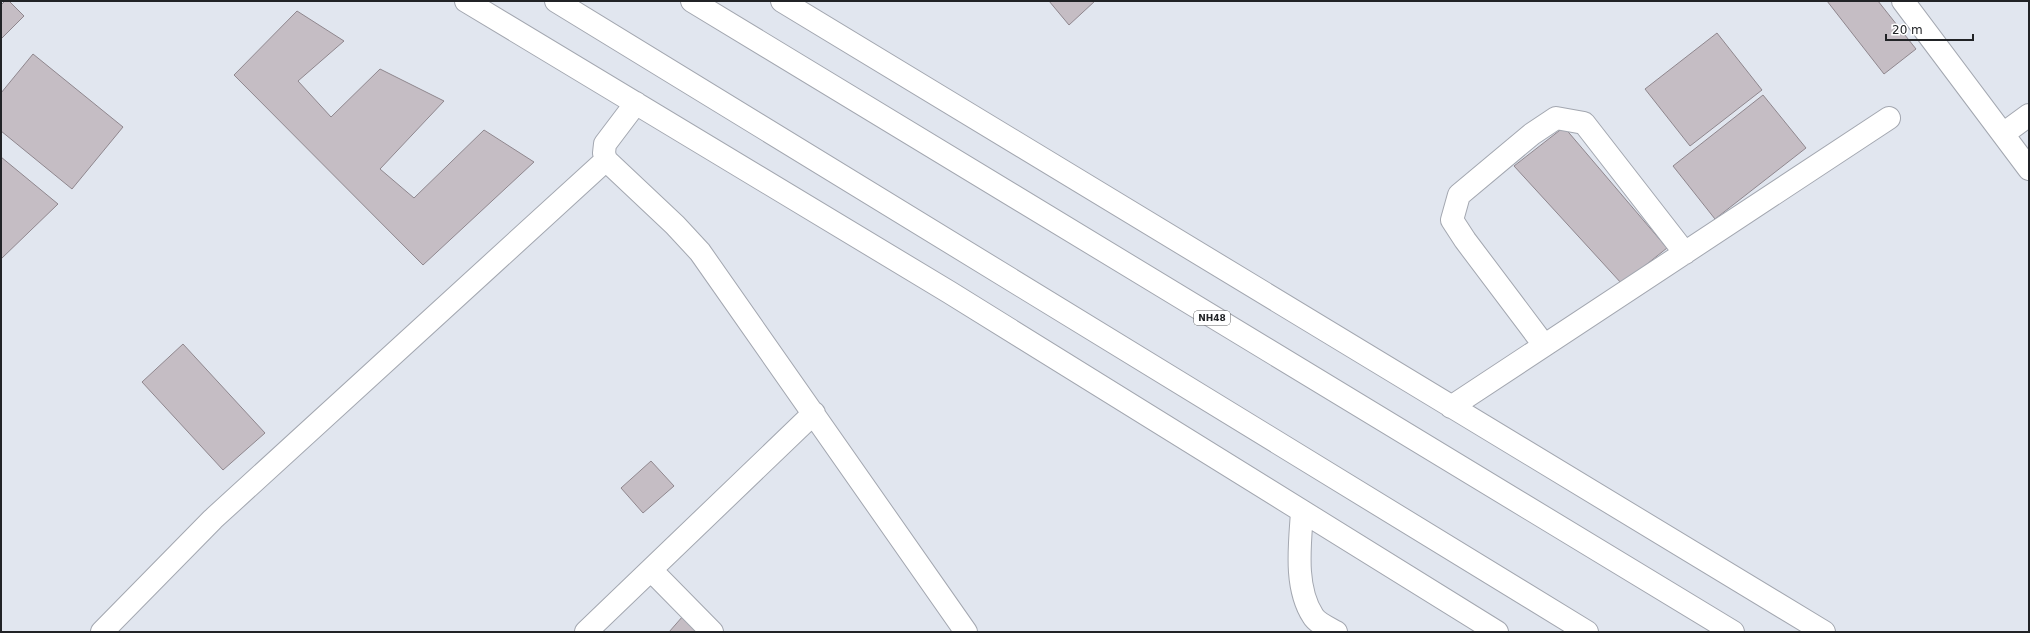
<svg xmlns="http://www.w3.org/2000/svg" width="2030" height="633" font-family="'DejaVu Sans',sans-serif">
  <rect width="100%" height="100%" fill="#e1e6ef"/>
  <!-- building -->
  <path fill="#c5bdc4" stroke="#8f878e" d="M 5,1 L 9,1 L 24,16 L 1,39 L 1,5 Z
    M 1049,1 L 1095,1 L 1069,25 Z
    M 1827,1 L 1878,1 L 1916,49 L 1884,74 Z
    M 297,11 L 344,41 L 298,81 L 331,117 L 380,69 L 444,101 L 380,169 L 414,198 L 484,130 L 534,162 L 423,265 L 234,75 Z
    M 1717,33 L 1762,90 L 1690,146 L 1645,89 Z
    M 33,54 L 123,127 L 72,189 L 1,131 L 1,93 Z
    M 1763,95 L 1806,148 L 1715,219 L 1673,166 Z
    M 1564,127 L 1667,248 L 1622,284 L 1514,166 Z
    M 1,157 L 58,204 L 1,259 Z
    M 183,344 L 265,433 L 223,470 L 142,382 Z
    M 651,461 L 674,486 L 643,513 L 621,488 Z
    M 683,616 L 700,632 L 669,632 Z"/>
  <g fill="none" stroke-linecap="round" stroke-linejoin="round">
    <!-- minor casing -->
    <g stroke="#a3a7b0" stroke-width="24">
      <path id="minor" d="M 466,1 L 949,292 L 1497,632
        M 782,1 L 1824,632
        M 1903,1 L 2029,169
        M 636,103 L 605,144 L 604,153 L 606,160 L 675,225 L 700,252 L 966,632
        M 2003,134 L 2029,115
        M 1544,345 L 1465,240 L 1452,220 L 1459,195 L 1532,134 L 1556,118 L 1584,123 L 1685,253
        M 1451,407 L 1889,118
        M 1302,512 C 1300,544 1294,587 1313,616 C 1317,623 1329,628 1336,632
        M 651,570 L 712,632
        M 102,632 L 213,519 L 606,160
        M 586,632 L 814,413"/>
    </g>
    <!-- highway casing -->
    <g stroke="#a3a7b0" stroke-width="24">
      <path id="highway" d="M 556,1 L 1587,632
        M 692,1 L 1733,632"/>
    </g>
    <!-- minor -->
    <use href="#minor" stroke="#fff" stroke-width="22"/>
    <!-- highway -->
    <use href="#highway" stroke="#fff" stroke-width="22"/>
  </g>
  <g text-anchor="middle" stroke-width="3" stroke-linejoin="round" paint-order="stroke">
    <!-- shield labels -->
    <rect fill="#fff" stroke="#646567" stroke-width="1" x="1194" y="311" width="36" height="14" rx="3"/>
    <g font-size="9" font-weight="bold" fill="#212326">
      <text x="1212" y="321">NH48</text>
    </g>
  </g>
  <!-- border -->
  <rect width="2030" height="633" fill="none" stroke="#212326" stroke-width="4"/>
  <!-- scale -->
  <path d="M1886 34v6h87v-6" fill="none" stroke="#212326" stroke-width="2"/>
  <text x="1892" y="34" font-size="12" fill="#212326" stroke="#ffffff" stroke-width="3" paint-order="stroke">20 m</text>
</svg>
